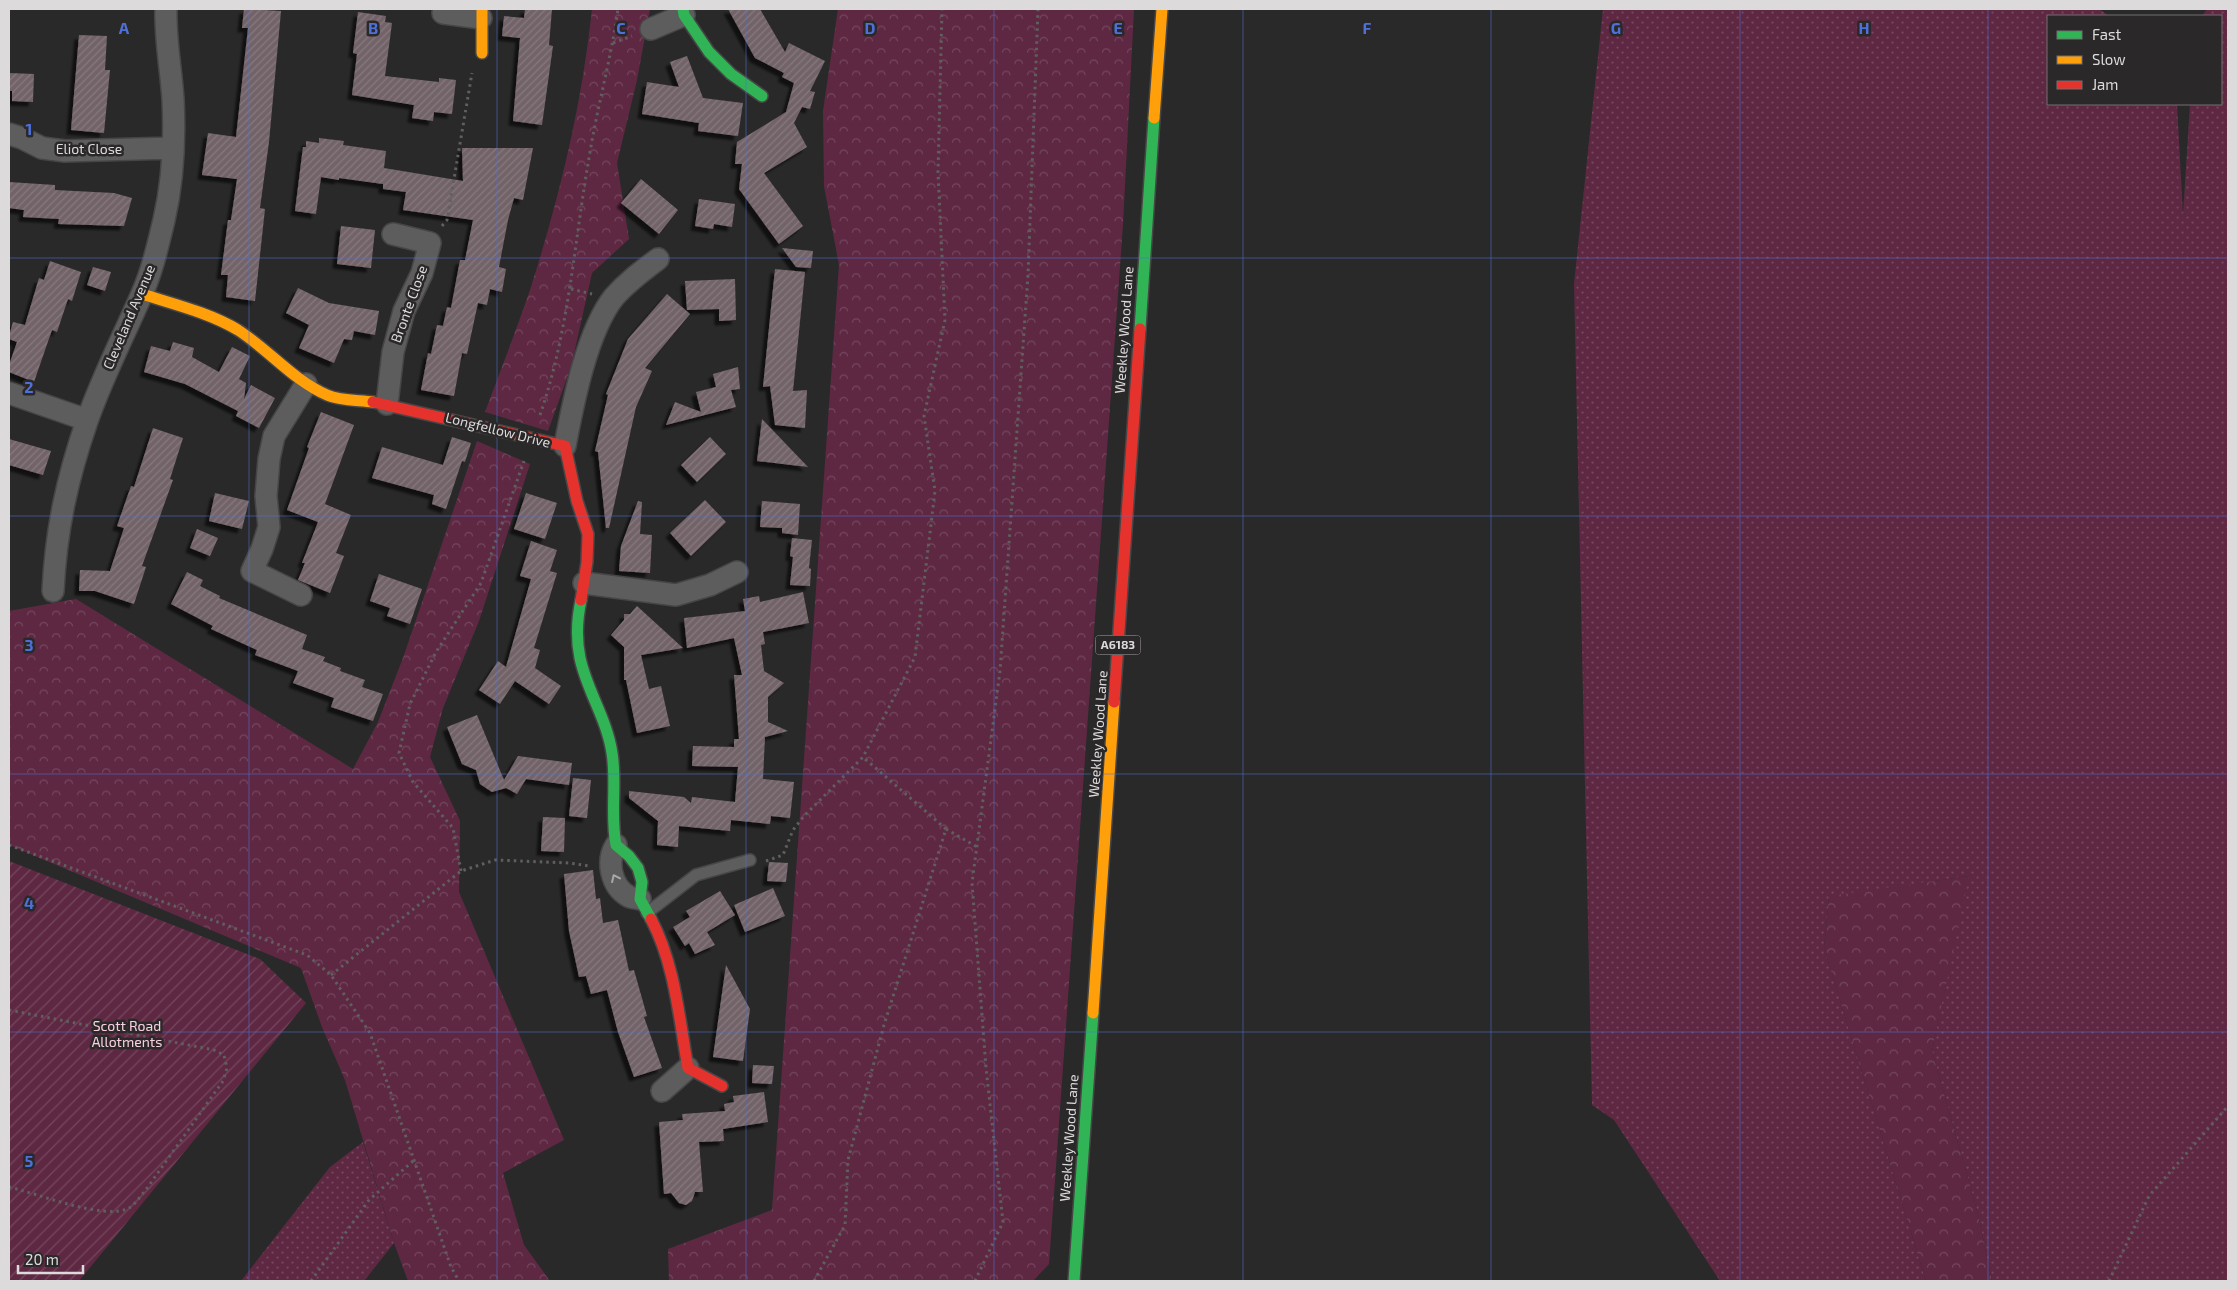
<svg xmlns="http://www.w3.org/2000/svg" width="2237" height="1290" font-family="'Exo 2',sans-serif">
  <defs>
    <pattern id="grass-dots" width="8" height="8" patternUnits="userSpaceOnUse" patternTransform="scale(1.25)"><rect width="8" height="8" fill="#5e2843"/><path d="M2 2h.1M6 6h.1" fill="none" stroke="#74475e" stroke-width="1.8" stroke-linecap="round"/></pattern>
    <pattern id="forest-crowns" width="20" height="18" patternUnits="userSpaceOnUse" patternTransform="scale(1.25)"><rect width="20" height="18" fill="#5e2843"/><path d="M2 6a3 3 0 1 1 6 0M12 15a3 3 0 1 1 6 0" fill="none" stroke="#74475e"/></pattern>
    <pattern id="garden-furrows" width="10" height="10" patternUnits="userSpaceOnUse" patternTransform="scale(1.25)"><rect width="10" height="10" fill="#5e2843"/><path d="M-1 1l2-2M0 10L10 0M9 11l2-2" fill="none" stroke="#74475e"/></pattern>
    <pattern id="building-hatch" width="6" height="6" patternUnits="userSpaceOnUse" patternTransform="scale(1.25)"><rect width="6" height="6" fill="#726369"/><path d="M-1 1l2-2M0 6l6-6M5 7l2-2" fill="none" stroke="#86797e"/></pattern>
    <filter id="shadow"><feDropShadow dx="-4.5" dy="4.5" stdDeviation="1" flood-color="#0009"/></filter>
  </defs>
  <rect width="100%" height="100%" fill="#2a2929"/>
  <!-- grass -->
  <path fill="url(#grass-dots)" d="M 1603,9 L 2099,9 L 2109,16 L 2048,16 L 2048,104 L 2177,104 L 2183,215 L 2190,104 L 2221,104 L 2221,16 L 2202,16 L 2207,9 L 2228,9 L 2228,1281 L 1992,1281 L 1978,1214 L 1932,1051 L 1968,876 L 1829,897 L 1824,948 L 1926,1281 L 1720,1281 L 1614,1120 L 1592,1105 L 1574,284 Z
    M 363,1142 L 394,1243 L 364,1281 L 241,1281 L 330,1167 Z"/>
  <!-- forest -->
  <path fill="url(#forest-crowns)" d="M 592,9 L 650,9 L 637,80 L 617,163 L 629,239 L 592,273 L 571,367 L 548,431 L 485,412 C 500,372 516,331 530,290 C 559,199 582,105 592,9 Z
    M 838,9 L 1134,9 L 1123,224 L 1049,1264 L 1033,1281 L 669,1281 L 668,1249 L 772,1210 L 839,265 L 824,186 L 823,111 Z
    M 477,441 L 530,464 L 479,621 L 443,708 L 430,757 L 460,821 L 459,892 L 564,1140 L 503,1173 L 524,1245 L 550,1281 L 408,1281 L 394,1243 L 345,1080 L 322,1027 L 301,968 L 9,845 L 9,611 L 76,599 L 353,769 L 378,722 L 403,658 Z
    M 1969,876 L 1932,1051 L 1978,1214 L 1992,1281 L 1926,1281 L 1824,948 L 1829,896 Z"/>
  <!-- garden -->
  <path fill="url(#garden-furrows)" d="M 9,861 L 260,959 L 306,1003 L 79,1281 L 9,1281 Z"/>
  <!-- building -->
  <path fill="url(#building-hatch)" filter="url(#shadow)" d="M 244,9 L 281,11 L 269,142 L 260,208 L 265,209 L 255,301 L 226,297 L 228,275 L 221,275 L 228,220 L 231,220 L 237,179 L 202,175 L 208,133 L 236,137 L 248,28 L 242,28 Z
    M 525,9 L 552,9 L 549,45 L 553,46 L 542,125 L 513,121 L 520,38 L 502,36 L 504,16 L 524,18 Z
    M 728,9 L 760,9 L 785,52 L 789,43 L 825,61 L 810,91 L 815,92 L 810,109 L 802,107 L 794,123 L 807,147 L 764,173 L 803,226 L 779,244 L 739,189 L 742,164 L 735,164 L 737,142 L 786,112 L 794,83 L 782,77 L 784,73 L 755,58 Z
    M 358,12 L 386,16 L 385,22 L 392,23 L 385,76 L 439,82 L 439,78 L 456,80 L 452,114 L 434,112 L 433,121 L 412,118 L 414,105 L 352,95 L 357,54 L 353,53 Z
    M 79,35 L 107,36 L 105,70 L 110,70 L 104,133 L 71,130 Z
    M 687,56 L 703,98 L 743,103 L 738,136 L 698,131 L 699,123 L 642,114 L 647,82 L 679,87 L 670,62 Z
    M 9,73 L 34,74 L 33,102 L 12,101 L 12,91 L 9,91 Z
    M 319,138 L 344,141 L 343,145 L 386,151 L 384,168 L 463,181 L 462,148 L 533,148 L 523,200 L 514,198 L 508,220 L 499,267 L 506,269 L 502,292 L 490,289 L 487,305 L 478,303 L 467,354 L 462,353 L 454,396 L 421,390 L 428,353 L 431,354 L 437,325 L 443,326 L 447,307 L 451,308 L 460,260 L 465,260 L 473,220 L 403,210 L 406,192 L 383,189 L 383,184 L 339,178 L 339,180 L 321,177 L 316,214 L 295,211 L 303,147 L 306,147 L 306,141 L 319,143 Z
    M 641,179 L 678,210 L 659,234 L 621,203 Z
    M 9,182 L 55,185 L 55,190 L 114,193 L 132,198 L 124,226 L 58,224 L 59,219 L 23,217 L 24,210 L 9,208 Z
    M 699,199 L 735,204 L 732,227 L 714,224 L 713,229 L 695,226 Z
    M 341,226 L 375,230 L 371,268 L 337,264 Z
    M 782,248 L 813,251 L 811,268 L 796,267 Z
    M 50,261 L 81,272 L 72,301 L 68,299 L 57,332 L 52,330 L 34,382 L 9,372 L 9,365 L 17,342 L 9,339 L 9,336 L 13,322 L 25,325 L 39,278 L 44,280 Z
    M 93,267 L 111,272 L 105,291 L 87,285 Z
    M 775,269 L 805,272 L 793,391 L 807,390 L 805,428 L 775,425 L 770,386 L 763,387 Z
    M 735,279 L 736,320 L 719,321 L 719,309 L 687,310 L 685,281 Z
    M 298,288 L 329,303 L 379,311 L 375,335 L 354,331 L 352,340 L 344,339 L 334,363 L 299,348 L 309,325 L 286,313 Z
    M 667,294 L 690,314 L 645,368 L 652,371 L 636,407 L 609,528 L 606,528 L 598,452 L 595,451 L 608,395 L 606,394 L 628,339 Z
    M 173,342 L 194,348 L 192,357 L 219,372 L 232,347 L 250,356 L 239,379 L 246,383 L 244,399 L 251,385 L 275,398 L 259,428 L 236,416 L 238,411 L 185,384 L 144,372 L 151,346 L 170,351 Z
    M 738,367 L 740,389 L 731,390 L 736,407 L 666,425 L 675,402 L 701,412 L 696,392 L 716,387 L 713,374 Z
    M 321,412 L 354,425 L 325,504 L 351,515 L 336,553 L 344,556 L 330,593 L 298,580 L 305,563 L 302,563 L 318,522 L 287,510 L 309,448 L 307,447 Z
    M 762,419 L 808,467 L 757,461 Z
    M 153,428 L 183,438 L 170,479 L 173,480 L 142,566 L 146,567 L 134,604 L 95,591 L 79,591 L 80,570 L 110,571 L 124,528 L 117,526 L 131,486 L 134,487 Z
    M 452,437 L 471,443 L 465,462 L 462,461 L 446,509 L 432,504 L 434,495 L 372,478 L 382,447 L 443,465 Z
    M 710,437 L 726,454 L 697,482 L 681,465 Z
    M 9,439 L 51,451 L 43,475 L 9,465 Z
    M 215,493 L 249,501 L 242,529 L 209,521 Z
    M 526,493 L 557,503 L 545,539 L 514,529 Z
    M 705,500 L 726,522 L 691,556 L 670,533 Z
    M 638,501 L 642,502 L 640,534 L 652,535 L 650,573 L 619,571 L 621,546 Z
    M 762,501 L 800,504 L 798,535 L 782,533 L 782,528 L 760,527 Z
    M 197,529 L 218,538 L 210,556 L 190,548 Z
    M 792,538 L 812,540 L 809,568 L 811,569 L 810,586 L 790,585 L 793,557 L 790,556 Z
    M 531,541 L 557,550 L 550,571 L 557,573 L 534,648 L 540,650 L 535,668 L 561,686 L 549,704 L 515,681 L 500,704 L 479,690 L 498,661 L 506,667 L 531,579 L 520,576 Z
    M 187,572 L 203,580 L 200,586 L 220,596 L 219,598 L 307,635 L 302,649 L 325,657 L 323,661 L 341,668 L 340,671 L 365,680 L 362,687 L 383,694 L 373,721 L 331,707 L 334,698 L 293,683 L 298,671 L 255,655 L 257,650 L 211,629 L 213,626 L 171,604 Z
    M 379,574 L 422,589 L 410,624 L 387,616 L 390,608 L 370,601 Z
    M 803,592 L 809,623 L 763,632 L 765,644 L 761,645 L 764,671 L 784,683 L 768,697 L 768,722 L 788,731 L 765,737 L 763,779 L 794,782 L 790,818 L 771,816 L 770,824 L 731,820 L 730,831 L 679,826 L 678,847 L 657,845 L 658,821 L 629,798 L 629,791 L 684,797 L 691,803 L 692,797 L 735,802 L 738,767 L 692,766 L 693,746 L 734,747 L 734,739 L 739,739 L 734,675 L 742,675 L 734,638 L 687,648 L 684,618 L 745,611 L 743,599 L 759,596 L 760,602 Z
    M 637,606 L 683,648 L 641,655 L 649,689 L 661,686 L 670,726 L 637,733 L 626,680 L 624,680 L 624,647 L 611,635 L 624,620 L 624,614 L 630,614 Z
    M 477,715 L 504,780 L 518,756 L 572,763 L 569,785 L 526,779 L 517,794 L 506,788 L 492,792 L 480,784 L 476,770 L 462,764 L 447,727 Z
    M 573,778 L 591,780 L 587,818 L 569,816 Z
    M 543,817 L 565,818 L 564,852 L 541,851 Z
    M 769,862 L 788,863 L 786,882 L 767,881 Z
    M 593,870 L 596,899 L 600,898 L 603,923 L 618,920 L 629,971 L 634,970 L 647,1016 L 644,1017 L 662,1068 L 634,1077 L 618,1032 L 607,990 L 591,994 L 586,976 L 579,977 L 569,931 L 564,874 Z
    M 773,888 L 785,916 L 745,932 L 734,905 Z
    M 720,891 L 735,915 L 707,932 L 715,945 L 695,954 L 689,943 L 685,946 L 673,927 L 690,917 L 686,911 Z
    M 726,965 L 750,1009 L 743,1061 L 713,1057 Z
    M 753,1065 L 774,1066 L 772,1084 L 752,1083 Z
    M 764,1092 L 768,1122 L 723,1129 L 724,1141 L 699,1142 L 703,1192 L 695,1192 L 692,1201 L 686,1205 L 679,1203 L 671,1193 L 664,1194 L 659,1122 L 683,1120 L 682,1114 L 725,1111 L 724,1104 L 734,1102 L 733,1096 Z"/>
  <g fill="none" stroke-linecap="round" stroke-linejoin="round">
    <!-- lane casing -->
    <g stroke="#474646" stroke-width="14">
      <path id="lane" d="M 647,913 L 696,875 L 750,860"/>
    </g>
    <!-- street casing -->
    <g stroke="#474646" stroke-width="24">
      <path id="street" d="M 443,13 L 481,18
        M 651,29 L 684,15
        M 9,134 L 22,138 L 42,148 L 65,151 L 172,148
        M 9,393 L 87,420
        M 387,404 L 393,352 L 404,311 L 422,273 L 430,243 L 393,234
        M 565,446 C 573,403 587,331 614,297 C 627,282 642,271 658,259
        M 584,583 L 676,595 L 710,585 L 737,572
        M 53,591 C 56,530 67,479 87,421 C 102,378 123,337 141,296 C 152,272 158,245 164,220 C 173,181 175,139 173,99 C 171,69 165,39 166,9
        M 301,595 L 252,571 L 262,549 L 269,527 L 266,496 L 269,459 L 274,436 L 306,384
        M 616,845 C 606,861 611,886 628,896 C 631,898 636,898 640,899
        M 662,1091 L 688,1068"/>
    </g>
    <!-- fast casing -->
    <g stroke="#474646" stroke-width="14">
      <path id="fast" d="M 683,9 L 684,15 L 709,52 L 731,74 L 762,96
        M 1140,329 L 1154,118
        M 581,600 C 577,619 576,639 580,658 C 587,691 607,719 612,753 C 617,784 610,814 616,845 L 629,856 L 638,868 L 642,882 L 640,899 L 651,919
        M 1074,1281 L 1093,1013"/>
    </g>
    <!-- slow casing -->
    <g stroke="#474646" stroke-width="14">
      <path id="slow" d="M 482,9 L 482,53
        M 1154,118 L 1162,9
        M 142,294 C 173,304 210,313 238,330 C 269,350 294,381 327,395 C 340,401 359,400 373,402
        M 1093,1013 L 1114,702"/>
    </g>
    <!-- jam casing -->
    <g stroke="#474646" stroke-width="14">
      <path id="jam" d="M 373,402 L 565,446 L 577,501 L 588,534 L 587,562 L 581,600
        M 1114,702 L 1140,329
        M 651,919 C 675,964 679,1018 688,1068 L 722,1086"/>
    </g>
    <!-- path -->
    <path stroke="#605f5f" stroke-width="3" stroke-dasharray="2.5 4" stroke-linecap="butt" d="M 613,43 L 632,36
      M 442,226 L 447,220 L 472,73
      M 571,289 L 592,294
      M 540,415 C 569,331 574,244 589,158 C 597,108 611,59 618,9
      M 946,829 L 977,847
      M 9,845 L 307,955 L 331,975 L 370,1033 L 451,1267 L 459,1281
      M 766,861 L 783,855 L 793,830 L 804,816 L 863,757 L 915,657 L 935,491 L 924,416 L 945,320 L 938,172 L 942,9
      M 461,871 L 453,828 L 413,782 L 399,753 L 410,704 L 436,652 L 481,583 L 524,461
      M 331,975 L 461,871 L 495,860 L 569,863 L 590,866
      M 9,1010 L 214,1050 L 224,1055 L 227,1068 L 223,1081 L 145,1191 C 140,1196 135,1205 129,1208 C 105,1221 36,1193 9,1187
      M 311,1281 L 369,1200 L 413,1161
      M 814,1281 L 845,1225 L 848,1160 L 884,1025 L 946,829 L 863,757
      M 975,1281 L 1003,1222 L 986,1068 L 972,883 L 1000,671 L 1028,275 L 1038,9
      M 2109,1281 L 2149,1196 L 2228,1106"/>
    <!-- lane -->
    <use href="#lane" stroke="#5e5d5d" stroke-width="11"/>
    <!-- street -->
    <use href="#street" stroke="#5e5d5d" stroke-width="21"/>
    <!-- fast -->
    <use href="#fast" stroke="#30b455" stroke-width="11"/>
    <!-- slow -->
    <use href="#slow" stroke="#ff9f0a" stroke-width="11"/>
    <!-- jam -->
    <use href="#jam" stroke="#e5322d" stroke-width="11"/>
  </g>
  <!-- one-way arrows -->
  <defs><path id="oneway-chevron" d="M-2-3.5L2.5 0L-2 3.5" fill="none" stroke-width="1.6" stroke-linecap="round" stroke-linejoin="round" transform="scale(1.25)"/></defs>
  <use stroke="#aaa8a9" href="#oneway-chevron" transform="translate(615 878) rotate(-115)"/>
  <!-- grid -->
  <path fill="none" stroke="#4d71d9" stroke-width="1" stroke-opacity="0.55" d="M 249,9 L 249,1281M 497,9 L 497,1281M 746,9 L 746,1281M 994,9 L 994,1281M 1243,9 L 1243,1281M 1491,9 L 1491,1281M 1740,9 L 1740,1281M 1988,9 L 1988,1281M 9,258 L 2228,258M 9,516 L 2228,516M 9,774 L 2228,774M 9,1032 L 2228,1032"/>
  <g text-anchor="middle" stroke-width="5" stroke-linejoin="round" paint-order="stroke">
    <!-- shield labels -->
    <rect fill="#2b2829" stroke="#a7a5a6" stroke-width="1" x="1095.5" y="635.5" width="45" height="19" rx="4"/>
    <g font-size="12" font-weight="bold" fill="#dcdadb">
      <text x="1118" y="649">A6183</text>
    </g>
    <!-- street labels -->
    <g font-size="14" fill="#dcdadb" stroke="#2b2829">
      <text x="89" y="154">Eliot Close</text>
      <text transform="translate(409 304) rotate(-70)" y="5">Bronte Close</text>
      <text transform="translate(129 317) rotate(-67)" y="5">Cleveland Avenue</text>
      <text transform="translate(1124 330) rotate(-86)" y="5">Weekley Wood Lane</text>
      <text transform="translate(498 430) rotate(14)" y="5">Longfellow Drive</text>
      <text transform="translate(1098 734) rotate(-86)" y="5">Weekley Wood Lane</text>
      <text transform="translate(1069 1138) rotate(-86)" y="5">Weekley Wood Lane</text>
    </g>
    <!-- park labels -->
    <g font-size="14" fill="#fad0e1" stroke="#2b2829">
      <text x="127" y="1031">Scott Road<tspan x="127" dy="16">Allotments</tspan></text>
    </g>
  </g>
  <g font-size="16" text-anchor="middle" font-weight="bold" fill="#4d71d9" stroke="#2b2829" stroke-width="5" stroke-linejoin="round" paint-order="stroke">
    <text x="124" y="34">A</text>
    <text x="373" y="34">B</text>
    <text x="621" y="34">C</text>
    <text x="870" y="34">D</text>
    <text x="1118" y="34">E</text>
    <text x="1367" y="34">F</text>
    <text x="1616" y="34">G</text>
    <text x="1864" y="34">H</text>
    <text x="29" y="135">1</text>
    <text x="29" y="393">2</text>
    <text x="29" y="651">3</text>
    <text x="29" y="909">4</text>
    <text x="29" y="1167">5</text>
  </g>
  <!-- border -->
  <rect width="2237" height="1290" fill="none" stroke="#dcdadb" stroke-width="20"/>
  <!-- legend -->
  <rect x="2047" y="15" width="175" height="90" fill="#2b2829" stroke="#726f70"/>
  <rect x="2057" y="31" width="25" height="8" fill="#30b455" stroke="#726f70"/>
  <text x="2092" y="40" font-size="15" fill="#dcdadb">Fast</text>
  <rect x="2057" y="56" width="25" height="8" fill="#ff9f0a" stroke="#726f70"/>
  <text x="2092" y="65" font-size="15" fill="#dcdadb">Slow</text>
  <rect x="2057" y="81" width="25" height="8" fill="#e5322d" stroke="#726f70"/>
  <text x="2092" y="90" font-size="15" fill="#dcdadb">Jam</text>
  <!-- scale -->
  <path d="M18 1265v8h65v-8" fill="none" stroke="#dcdadb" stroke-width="2.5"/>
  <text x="25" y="1265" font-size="15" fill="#dcdadb" stroke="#2b2829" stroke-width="4" paint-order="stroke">20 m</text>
</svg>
